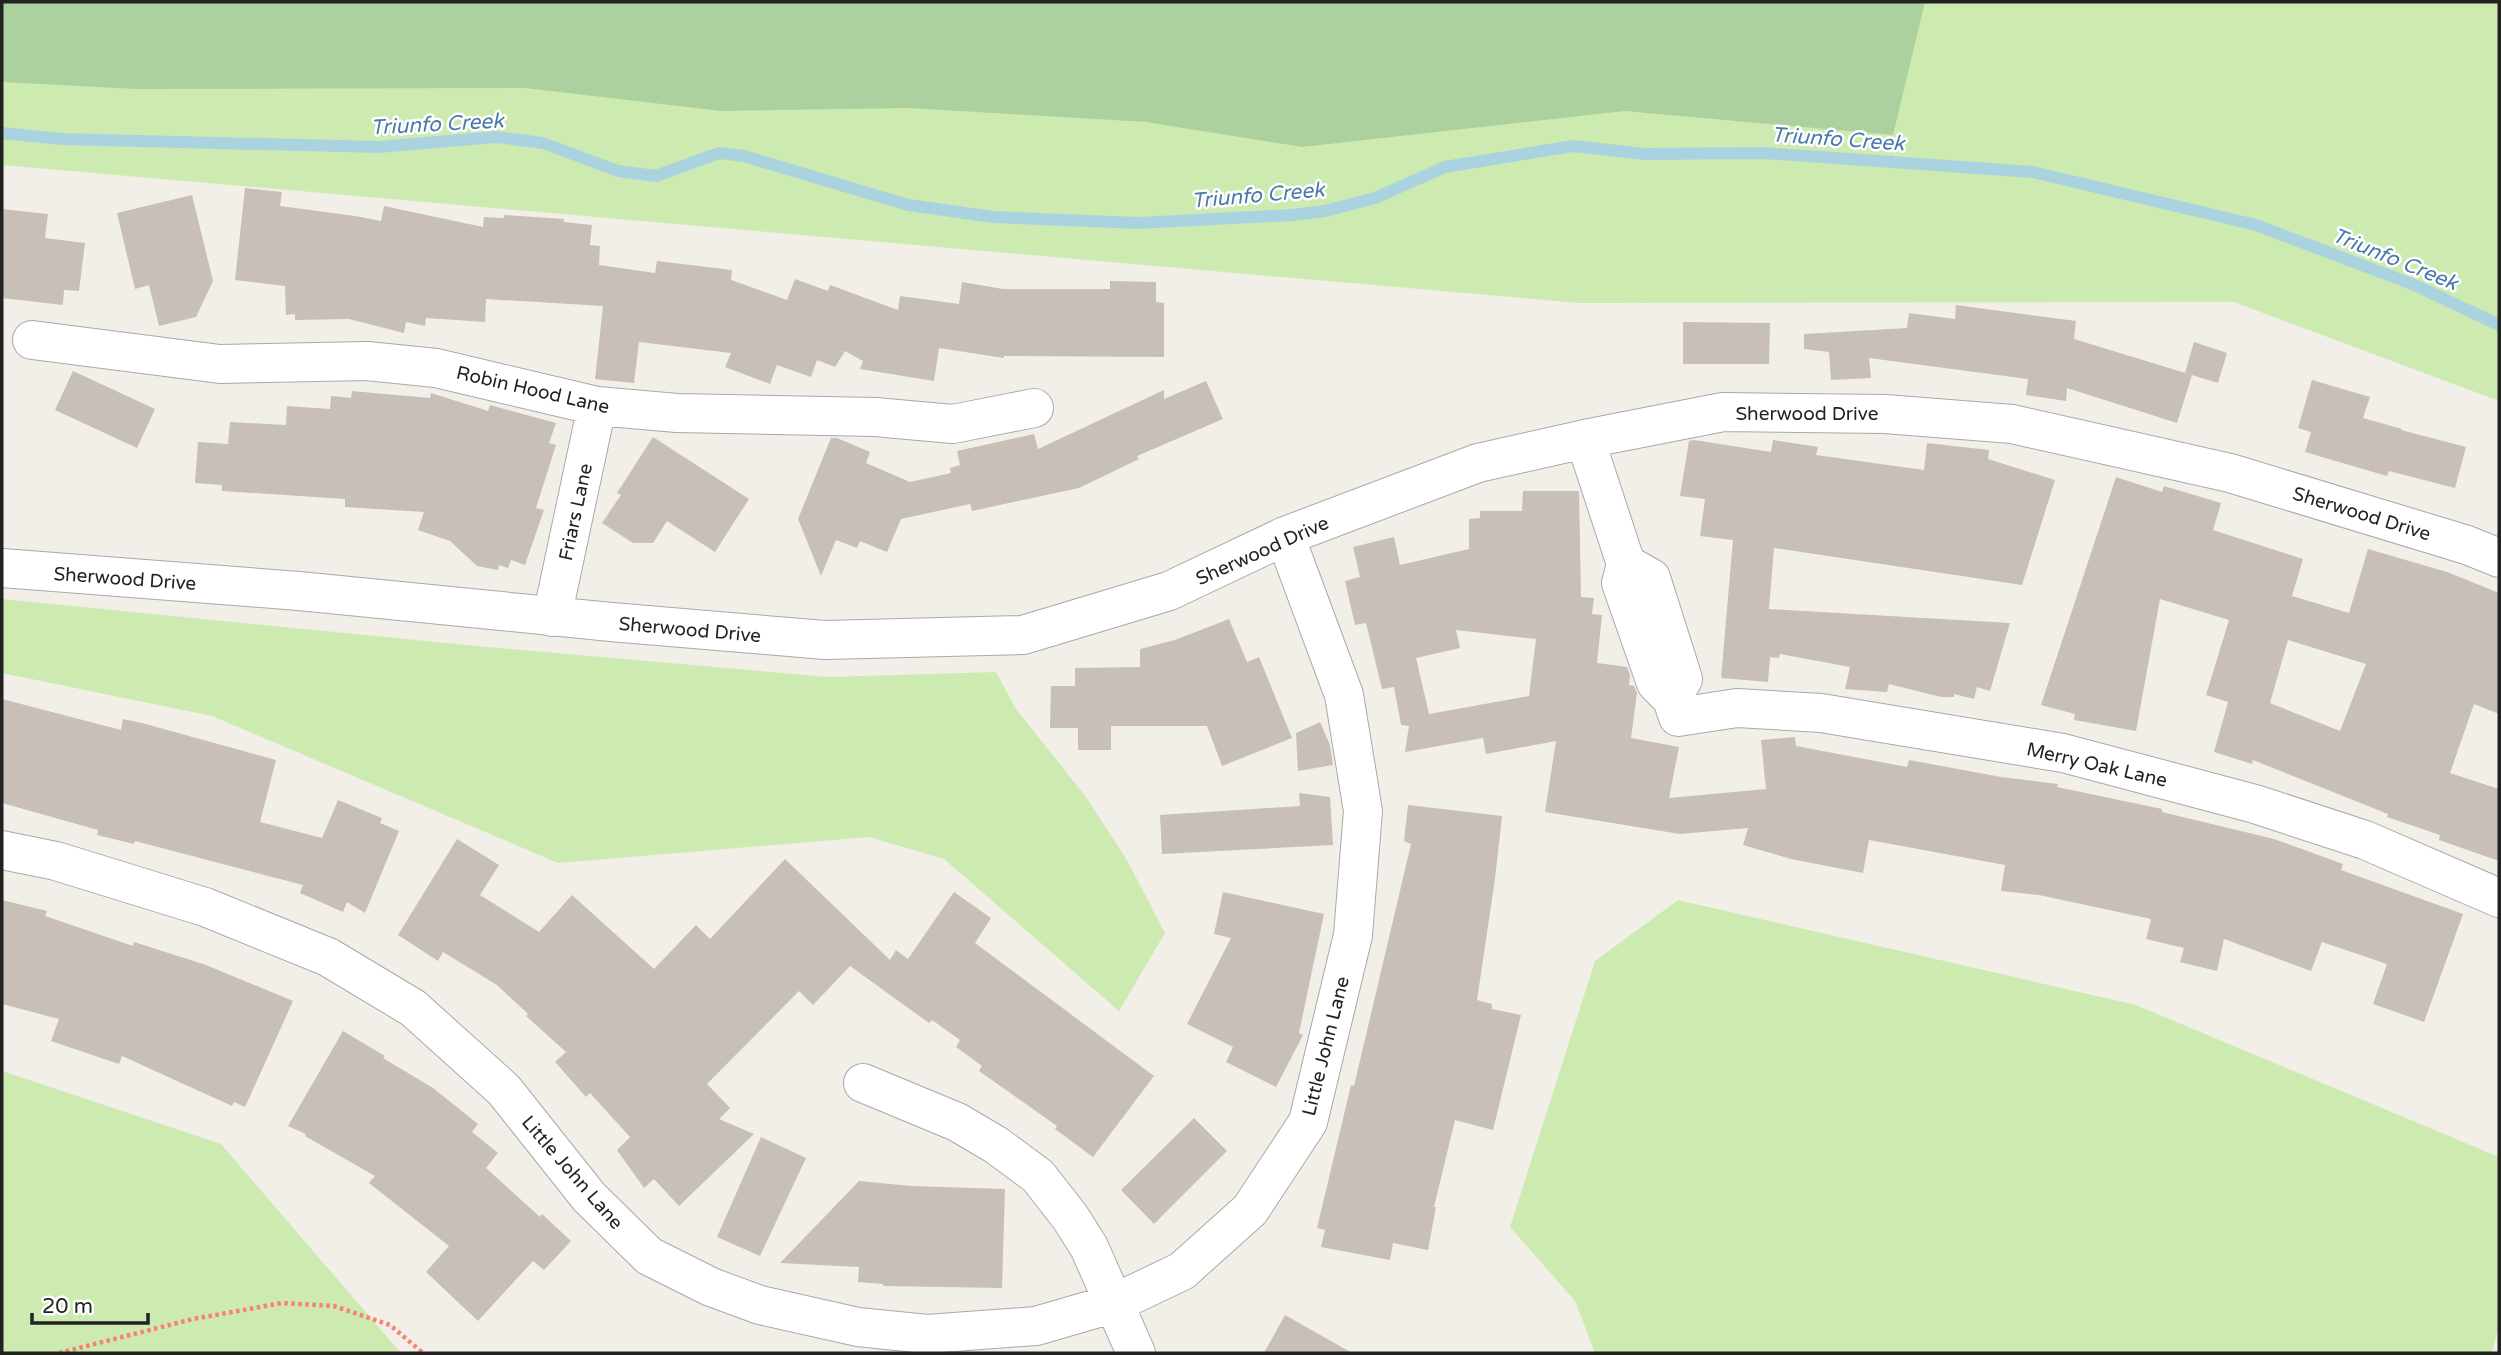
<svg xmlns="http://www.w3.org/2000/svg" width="2501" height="1355" font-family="'Varela Round',sans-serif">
  <rect width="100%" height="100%" fill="#f2efe9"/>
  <!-- grass -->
  <path fill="#cdebb0" d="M 2,2 L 2499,2 L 2499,401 L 2234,302 L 1579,303 L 2,165 Z
    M 2,599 L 487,647 L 828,677 L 996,672 L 1016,709 L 1086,797 L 1127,860 L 1165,933 L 1119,1011 L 944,859 L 869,837 L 558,863 L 212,716 L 2,673 Z
    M 1678,900 L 2136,1005 L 2499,1157 L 2499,1325 L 2492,1353 L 1595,1353 L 1575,1301 L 1510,1227 L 1595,961 Z
    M 2,1071 L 221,1144 L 401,1353 L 2,1353 Z"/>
  <!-- forest -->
  <path fill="#add19e" d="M 2,2 L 1925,2 L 1893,135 L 1625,111 L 1302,147 L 1146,122 L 909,108 L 721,111 L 525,88 L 137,89 L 2,82 Z"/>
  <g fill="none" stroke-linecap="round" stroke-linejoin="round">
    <!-- stream -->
    <path stroke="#aad3df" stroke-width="12" d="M 2,133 L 61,139 L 379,147 L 496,137 L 543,143 L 618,171 L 656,176 L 719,153 L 744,156 L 908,205 L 993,217 L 1138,223 L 1293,215 L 1325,211 L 1375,198 L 1445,167 L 1573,146 L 1644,154 L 1763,153 L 2033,172 L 2256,225 L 2417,286 L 2499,325"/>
  </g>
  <!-- building -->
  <path fill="#c7bfb8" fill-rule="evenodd" d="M 245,188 L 282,192 L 280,206 L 355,216 L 381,221 L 384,206 L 483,227 L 484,217 L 504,218 L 504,215 L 564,219 L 564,222 L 592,225 L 590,245 L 600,246 L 599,265 L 655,273 L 657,261 L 732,270 L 731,280 L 787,300 L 795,279 L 828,291 L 830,285 L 898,310 L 900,296 L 959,304 L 962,282 L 1003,289 L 1110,289 L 1110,281 L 1156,282 L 1156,302 L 1164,303 L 1164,357 L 1004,356 L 1004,358 L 939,348 L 934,381 L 860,369 L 863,361 L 845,351 L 835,367 L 817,360 L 811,377 L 777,365 L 770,384 L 725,367 L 731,353 L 639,342 L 634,383 L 595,379 L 603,306 L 486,299 L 485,322 L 426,318 L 425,326 L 406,322 L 404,333 L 349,319 L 295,320 L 295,314 L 286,315 L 285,286 L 235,280 Z
    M 192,195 L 213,281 L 196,317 L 159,326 L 149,285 L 135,289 L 117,213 Z
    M 2,209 L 48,214 L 45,238 L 85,243 L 79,291 L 64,290 L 63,305 L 2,298 Z
    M 1956,305 L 2076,321 L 2074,339 L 2192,375 L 2177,423 L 2067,388 L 2066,401 L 2026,395 L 2028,379 L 1869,358 L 1871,378 L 1831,380 L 1829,352 L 1804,349 L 1804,334 L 1907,328 L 1909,313 L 1955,319 Z
    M 1683,322 L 1770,323 L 1769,364 L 1683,364 Z
    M 2194,342 L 2227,353 L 2218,383 L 2185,373 Z
    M 73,371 L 155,409 L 137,448 L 55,410 Z
    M 2312,380 L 2370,397 L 2363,418 L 2402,429 L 2401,430 L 2466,447 L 2455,488 L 2389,471 L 2387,476 L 2305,452 L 2311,432 L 2298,428 Z
    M 1206,381 L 1223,419 L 1137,456 L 1139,459 L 1079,488 L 972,511 L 970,504 L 901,519 L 887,552 L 860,541 L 857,548 L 836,540 L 821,576 L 798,519 L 831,438 L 837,438 L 870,452 L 866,463 L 910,482 L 951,473 L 950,468 L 960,465 L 957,451 L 1034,434 L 1038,449 L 1164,390 L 1164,399 Z
    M 352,391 L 430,398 L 431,393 L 488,411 L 490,405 L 556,423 L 549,443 L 556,445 L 536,508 L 544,510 L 525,565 L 511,560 L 508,568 L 499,565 L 498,570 L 477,566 L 450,541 L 418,530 L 424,512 L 345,507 L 345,499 L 222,491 L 222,485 L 195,483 L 198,442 L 228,444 L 230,422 L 286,425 L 287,406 L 330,409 L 331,396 L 351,398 Z
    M 653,437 L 749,499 L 715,552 L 667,521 L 653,543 L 633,543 L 602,523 L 621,495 L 617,493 Z
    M 1694,440 L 1771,452 L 1773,440 L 1818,447 L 1816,455 L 1924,470 L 1927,443 L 1989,450 L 1988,459 L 2055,480 L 2022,585 L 1774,548 L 1769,609 L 2010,623 L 1990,691 L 1977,687 L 1974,699 L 1954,694 L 1954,697 L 1941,697 L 1889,684 L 1887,692 L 1845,689 L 1850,667 L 1780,654 L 1779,658 L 1770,657 L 1768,682 L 1721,678 L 1733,540 L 1700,536 L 1705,499 L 1680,496 L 1689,441 Z
    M 2116,477 L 2162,492 L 2164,486 L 2221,503 L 2213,530 L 2303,559 L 2292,596 L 2349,613 L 2368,549 L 2447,572 L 2499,593 L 2499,714 L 2474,704 L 2450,773 L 2499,789 L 2499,861 L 2439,840 L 2440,835 L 2387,817 L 2388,814 L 2253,760 L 2252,764 L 2214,752 L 2228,702 L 2206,695 L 2229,620 L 2160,599 L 2136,731 L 2074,720 L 2075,714 L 2041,705 ZM 2288,640 L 2366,664 L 2340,731 L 2270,703 Z
    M 1523,491 L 1579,491 L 1581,597 L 1594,598 L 1592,614 L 1602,615 L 1597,663 L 1627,667 L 1630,675 L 1629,685 L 1634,686 L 1637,693 L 1631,738 L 1679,747 L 1669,798 L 1766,789 L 1761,740 L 1795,737 L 1796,746 L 1907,767 L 1909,760 L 2001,777 L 2058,784 L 2057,787 L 2162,809 L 2162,812 L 2274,839 L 2343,864 L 2341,870 L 2463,914 L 2424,1022 L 2373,1004 L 2387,964 L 2322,942 L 2311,971 L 2224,939 L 2217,971 L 2180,962 L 2184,948 L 2146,939 L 2151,919 L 2039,895 L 2001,891 L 2005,865 L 1869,840 L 1863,873 L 1791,859 L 1743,845 L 1748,828 L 1680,834 L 1545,812 L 1556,741 L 1486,754 L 1483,738 L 1405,752 L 1409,726 L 1401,725 L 1394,687 L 1382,689 L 1366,623 L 1355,625 L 1345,581 L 1360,577 L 1353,547 L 1394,537 L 1400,565 L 1469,549 L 1469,519 L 1480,518 L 1480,511 L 1522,511 ZM 1456,630 L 1536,639 L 1529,696 L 1429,714 L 1416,658 L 1460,648 Z
    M 1229,619 L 1247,662 L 1259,657 L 1292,738 L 1222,766 L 1207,726 L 1111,726 L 1111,750 L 1078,750 L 1078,728 L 1050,728 L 1051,686 L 1075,686 L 1075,668 L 1140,667 L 1140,649 L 1175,640 Z
    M 2,699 L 121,730 L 123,719 L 142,723 L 276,760 L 260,822 L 322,838 L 338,800 L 382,818 L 380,823 L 399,831 L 365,913 L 347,902 L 343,912 L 300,893 L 303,885 L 135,841 L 134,844 L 97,835 L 98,830 L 2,803 Z
    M 1320,722 L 1330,745 L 1333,765 L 1298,771 L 1296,733 Z
    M 1299,793 L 1330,797 L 1333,845 L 1162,854 L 1160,815 L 1300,806 Z
    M 1408,805 L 1502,816 L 1495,879 L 1477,1000 L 1492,1004 L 1492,1009 L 1521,1015 L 1493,1130 L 1455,1120 L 1434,1207 L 1436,1207 L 1428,1250 L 1393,1243 L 1390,1260 L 1321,1247 L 1325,1230 L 1317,1228 L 1351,1085 L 1354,1086 L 1411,844 L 1404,841 Z
    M 457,839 L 499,865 L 480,895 L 539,932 L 572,895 L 654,969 L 696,925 L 710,939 L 785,859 L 890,960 L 896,950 L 908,959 L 954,892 L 991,918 L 975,943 L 1154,1076 L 1093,1157 L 1055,1129 L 1057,1126 L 979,1071 L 982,1066 L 956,1047 L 960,1040 L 932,1020 L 929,1023 L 850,966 L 813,1005 L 799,991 L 707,1084 L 730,1108 L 719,1119 L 754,1134 L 679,1206 L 654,1179 L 644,1188 L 617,1150 L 630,1137 L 590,1093 L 586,1097 L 555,1062 L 566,1052 L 526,1016 L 528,1014 L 497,985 L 443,952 L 438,961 L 398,935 Z
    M 1223,892 L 1324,914 L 1299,1033 L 1303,1035 L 1276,1087 L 1226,1062 L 1233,1047 L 1187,1024 L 1231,938 L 1214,934 Z
    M 2,900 L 47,911 L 45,916 L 133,946 L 134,942 L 206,965 L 293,1001 L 245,1107 L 234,1102 L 232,1106 L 122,1056 L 119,1064 L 51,1041 L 59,1019 L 2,1004 Z
    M 343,1031 L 385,1056 L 383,1058 L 433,1088 L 478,1124 L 472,1132 L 498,1153 L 486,1168 L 540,1217 L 542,1214 L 571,1241 L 544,1270 L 533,1261 L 478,1321 L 426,1272 L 449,1246 L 369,1183 L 375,1176 L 305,1136 L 306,1134 L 288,1126 Z
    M 1194,1118 L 1227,1151 L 1154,1224 L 1121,1190 Z
    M 761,1137 L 806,1158 L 760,1256 L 717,1237 Z
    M 859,1181 L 911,1186 L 1005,1189 L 1002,1288 L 883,1286 L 883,1284 L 858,1282 L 859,1267 L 780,1263 Z
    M 1285,1315 L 1352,1353 L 1264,1353 Z"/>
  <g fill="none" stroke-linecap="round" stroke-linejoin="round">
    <!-- minor casing -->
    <g stroke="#a9a9a9" stroke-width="40">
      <path id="minor" d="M 32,340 L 220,364 L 367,361 L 436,368 L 597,406 L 677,413 L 875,417 L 953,424 L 1034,408
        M 1585,439 L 1626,564 L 1621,583 L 1656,683 L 1672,699 L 1678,717 L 1737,708 L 1821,713 L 2063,753 L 2255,804 L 2365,840 L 2499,898
        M 1626,564 L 1651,578 L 1683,679 L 1672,699
        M 2,568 L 299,591 L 611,622 L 825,640 L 1023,635 L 1169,591 L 1285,536 L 1478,463 L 1585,439 L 1723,412 L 1885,414 L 2012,424 L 2230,473 L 2467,545 L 2499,558
        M 552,617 L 597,406
        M 2,850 L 56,861 L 205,907 L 328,957 L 413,1008 L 504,1090 L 589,1197 L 649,1256 L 711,1287 L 760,1305 L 858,1327 L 927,1334 L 1036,1326 L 1115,1303 L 1182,1271 L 1250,1210 L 1308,1122 L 1353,935 L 1363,811 L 1344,695 L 1285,536
        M 863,1083 L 957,1122 L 996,1145 L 1038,1176 L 1070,1217 L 1089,1247 L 1136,1353"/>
    </g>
    <!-- path -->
    <path stroke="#fa8072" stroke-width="4.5" stroke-dasharray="3.5 3.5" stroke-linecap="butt" d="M 59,1353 L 193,1319 L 282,1303 L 334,1306 L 390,1325 L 423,1353"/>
    <!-- minor -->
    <use href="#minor" stroke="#fff" stroke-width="38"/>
  </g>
  <g text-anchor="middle" stroke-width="5" stroke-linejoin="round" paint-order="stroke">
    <!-- street labels -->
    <g font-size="19" fill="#222" stroke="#fff">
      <text transform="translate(533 389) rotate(13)" y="7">Robin Hood Lane</text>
      <text x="1807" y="420">Sherwood Drive</text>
      <text transform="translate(575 512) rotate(-78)" y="7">Friars Lane</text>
      <text transform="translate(2362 513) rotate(17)" y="7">Sherwood Drive</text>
      <text transform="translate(1262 550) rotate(-24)" y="7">Sherwood Drive</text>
      <text transform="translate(125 578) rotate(4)" y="7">Sherwood Drive</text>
      <text transform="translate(690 629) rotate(5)" y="7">Sherwood Drive</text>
      <text transform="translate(2097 764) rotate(13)" y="7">Merry Oak Lane</text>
      <text transform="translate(1325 1046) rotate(-76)" y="7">Little John Lane</text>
      <text transform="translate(573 1172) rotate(49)" y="7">Little John Lane</text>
    </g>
    <!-- water labels -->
    <g font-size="21" font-style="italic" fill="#4a7aab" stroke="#fff">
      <text transform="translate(437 124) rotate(-3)" y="7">Triunfo Creek</text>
      <text transform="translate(1838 139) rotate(4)" y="7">Triunfo Creek</text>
      <text transform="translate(1258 195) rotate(-5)" y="7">Triunfo Creek</text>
      <text transform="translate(2395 259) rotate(22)" y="7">Triunfo Creek</text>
    </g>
  </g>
  <!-- border -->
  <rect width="2501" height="1355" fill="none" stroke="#222222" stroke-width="7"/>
  <!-- scale -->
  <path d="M32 1313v10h116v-10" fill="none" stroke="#222222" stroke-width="3.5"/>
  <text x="42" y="1313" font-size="21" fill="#222222" stroke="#ffffff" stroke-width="5" paint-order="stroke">20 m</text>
</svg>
